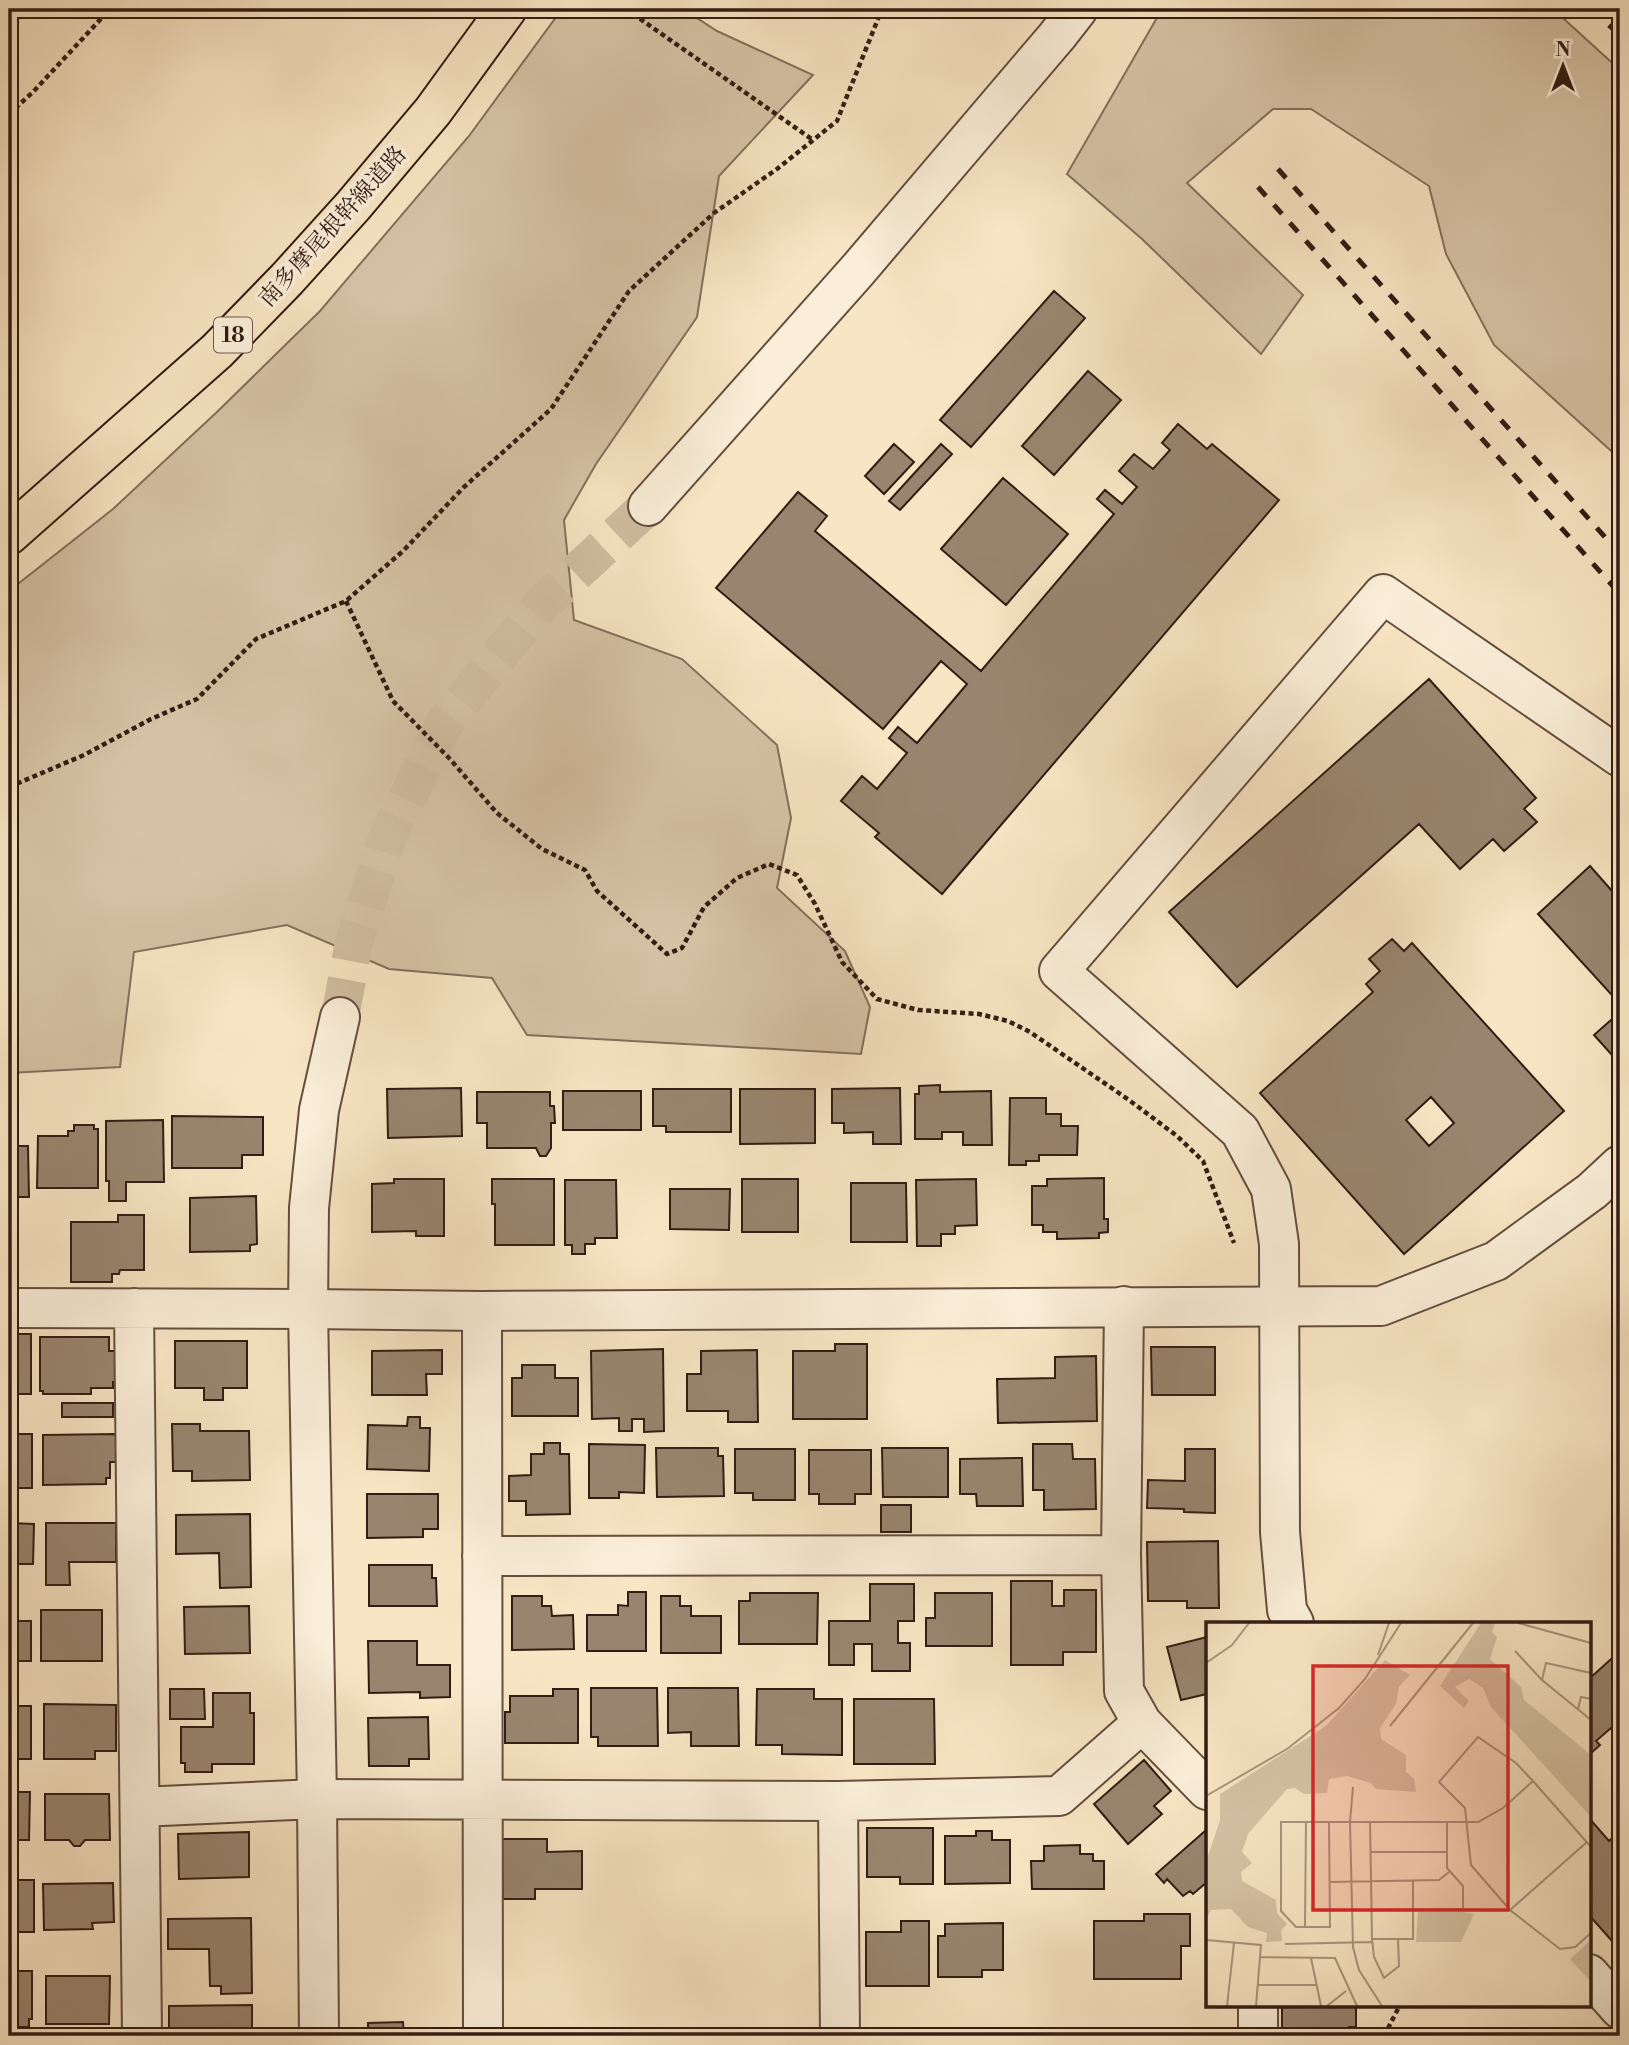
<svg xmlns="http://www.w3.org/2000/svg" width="1629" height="2045" font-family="'Libre Bodoni','Noto Serif JP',serif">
  <rect width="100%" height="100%" fill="#f8e5c3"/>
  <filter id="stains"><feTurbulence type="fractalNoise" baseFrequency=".00286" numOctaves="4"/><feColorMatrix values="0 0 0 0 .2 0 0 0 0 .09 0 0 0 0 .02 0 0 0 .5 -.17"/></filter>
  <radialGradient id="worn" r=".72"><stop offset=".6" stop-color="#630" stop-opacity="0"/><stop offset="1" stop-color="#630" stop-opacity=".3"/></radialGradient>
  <!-- green -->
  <path fill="#d6c3a5" stroke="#84705c" stroke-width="2" d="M 562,9 L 683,9 L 717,31 L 813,75 L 719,176 L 697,317 L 596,464 L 564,520 L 574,620 L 682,659 L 777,745 L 791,818 L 777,888 L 845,951 L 870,1007 L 861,1054 L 527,1035 L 492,978 L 389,969 L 287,925 L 134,952 L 120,1067 L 9,1073 L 9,591 L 113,509 L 218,411 L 320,311 L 469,136 Z
    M 1162,9 L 1553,9 L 1620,70 L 1620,459 L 1494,345 L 1446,254 L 1429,186 L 1311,109 L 1273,109 L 1187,183 L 1303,295 L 1261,354 L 1142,239 L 1067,174 Z"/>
  <!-- building -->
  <path fill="#99856f" stroke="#321c13" stroke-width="2" fill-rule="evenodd" d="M 1054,291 L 1085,318 L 971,447 L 940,420 Z
    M 1088,371 L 1121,400 L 1054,475 L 1022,446 Z
    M 1178,424 L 1207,449 L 1212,444 L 1279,500 L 942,894 L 875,837 L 879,833 L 841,801 L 862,776 L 877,789 L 907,753 L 889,738 L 898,727 L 917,743 L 967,684 L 941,661 L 883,729 L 716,588 L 798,492 L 827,516 L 815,531 L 981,671 L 1114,514 L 1097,499 L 1105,490 L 1122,504 L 1137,487 L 1119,471 L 1134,454 L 1153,469 L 1170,450 L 1162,443 Z
    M 894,444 L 914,462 L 884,494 L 865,476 Z
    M 941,444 L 952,454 L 900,510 L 889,501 Z
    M 1003,478 L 1068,534 L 1006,605 L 941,549 Z
    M 1429,679 L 1536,798 L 1524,809 L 1537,822 L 1504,851 L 1493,839 L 1460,869 L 1419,824 L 1237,987 L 1169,912 Z
    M 1590,866 L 1620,900 L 1620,1004 L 1538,914 Z
    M 1392,939 L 1404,951 L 1412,943 L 1564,1111 L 1404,1254 L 1260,1093 L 1373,992 L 1366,984 L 1380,971 L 1369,959 ZM 1431,1097 L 1454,1123 L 1429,1146 L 1406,1120 Z
    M 1620,1012 L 1620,1064 L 1594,1035 Z
    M 940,1085 L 940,1092 L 991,1091 L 992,1145 L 963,1145 L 963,1132 L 942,1132 L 942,1139 L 915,1139 L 915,1094 L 919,1094 L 919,1086 Z
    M 461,1088 L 462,1136 L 388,1138 L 387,1089 Z
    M 900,1088 L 901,1144 L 873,1144 L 873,1132 L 844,1133 L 844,1123 L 832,1123 L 832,1089 Z
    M 653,1089 L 731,1089 L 731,1132 L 666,1132 L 666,1126 L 653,1126 Z
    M 740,1089 L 815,1089 L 815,1143 L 740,1144 Z
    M 563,1091 L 641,1091 L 641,1130 L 563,1130 Z
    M 477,1092 L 550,1092 L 550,1106 L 554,1106 L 555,1123 L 551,1123 L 551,1148 L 546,1156 L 540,1156 L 536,1148 L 487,1148 L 487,1123 L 477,1123 Z
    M 1010,1098 L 1046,1098 L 1046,1114 L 1061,1114 L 1061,1126 L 1078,1126 L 1077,1155 L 1039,1155 L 1039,1161 L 1026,1161 L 1026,1165 L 1009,1165 Z
    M 172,1116 L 263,1117 L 263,1155 L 242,1155 L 242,1168 L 172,1168 Z
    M 163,1120 L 164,1182 L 126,1182 L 126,1201 L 109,1201 L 109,1181 L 106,1181 L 106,1121 Z
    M 74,1125 L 94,1125 L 94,1129 L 98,1129 L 98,1188 L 37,1188 L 38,1136 L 68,1136 L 68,1131 L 74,1131 Z
    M 9,1146 L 28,1146 L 29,1197 L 9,1197 Z
    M 1104,1178 L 1104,1219 L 1108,1219 L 1108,1232 L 1099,1233 L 1099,1238 L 1057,1239 L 1057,1232 L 1043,1232 L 1043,1225 L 1032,1225 L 1032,1186 L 1047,1186 L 1047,1179 Z
    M 394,1179 L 444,1179 L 444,1236 L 416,1236 L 416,1231 L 372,1232 L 372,1184 L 394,1183 Z
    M 492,1179 L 554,1179 L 554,1245 L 495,1245 L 495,1204 L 492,1204 Z
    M 742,1179 L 798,1179 L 798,1232 L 742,1232 Z
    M 976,1179 L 977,1225 L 955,1226 L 955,1234 L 941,1234 L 941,1246 L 917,1246 L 916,1180 Z
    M 565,1180 L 616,1180 L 617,1238 L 595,1238 L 595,1244 L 585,1244 L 585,1254 L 572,1254 L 572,1245 L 565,1245 Z
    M 851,1183 L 906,1183 L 907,1242 L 851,1242 Z
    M 670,1189 L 730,1189 L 729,1230 L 670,1229 Z
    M 256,1196 L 257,1244 L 250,1245 L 250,1251 L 190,1252 L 190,1198 Z
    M 118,1215 L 144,1215 L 144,1270 L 120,1270 L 119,1274 L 112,1274 L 112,1282 L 71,1282 L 71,1222 L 118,1222 Z
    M 1620,1225 L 1620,1241 L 1612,1232 Z
    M 9,1334 L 31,1334 L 31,1394 L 9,1394 Z
    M 40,1337 L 109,1337 L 109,1351 L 117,1351 L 117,1382 L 113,1382 L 113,1388 L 91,1388 L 91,1394 L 43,1394 L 43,1391 L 40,1391 Z
    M 175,1341 L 247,1341 L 247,1388 L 223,1388 L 223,1400 L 204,1400 L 204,1388 L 175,1388 Z
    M 835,1344 L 867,1344 L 867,1419 L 793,1419 L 793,1351 L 835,1351 Z
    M 1151,1347 L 1215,1347 L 1215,1395 L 1152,1395 Z
    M 663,1349 L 664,1431 L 644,1432 L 644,1419 L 632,1419 L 632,1431 L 619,1431 L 619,1418 L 592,1419 L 591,1351 Z
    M 442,1350 L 442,1374 L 426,1374 L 427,1395 L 372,1395 L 372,1351 Z
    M 757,1350 L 758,1422 L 728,1422 L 728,1411 L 687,1411 L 687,1374 L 701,1374 L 701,1351 Z
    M 1096,1356 L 1097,1421 L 998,1423 L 997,1379 L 1055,1378 L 1055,1357 Z
    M 522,1365 L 555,1365 L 555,1378 L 578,1378 L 578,1416 L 512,1416 L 512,1378 L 522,1378 Z
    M 62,1403 L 113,1403 L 113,1417 L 62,1417 Z
    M 408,1417 L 420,1417 L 420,1428 L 430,1428 L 429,1471 L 367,1469 L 368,1425 L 407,1426 Z
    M 172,1424 L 200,1424 L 200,1431 L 249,1431 L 250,1480 L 192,1481 L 192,1471 L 173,1471 Z
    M 9,1434 L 32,1434 L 32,1488 L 9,1488 Z
    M 116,1434 L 116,1462 L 110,1462 L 110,1478 L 106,1478 L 106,1484 L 43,1485 L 43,1435 Z
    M 544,1443 L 560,1443 L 560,1454 L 569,1454 L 570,1514 L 526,1515 L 526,1501 L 509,1501 L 509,1476 L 531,1475 L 531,1454 L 544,1454 Z
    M 589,1444 L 645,1445 L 644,1493 L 619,1492 L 619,1498 L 589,1498 Z
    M 1033,1444 L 1072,1444 L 1073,1459 L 1095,1459 L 1096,1509 L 1044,1510 L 1044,1490 L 1033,1490 Z
    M 656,1448 L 718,1448 L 718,1456 L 723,1456 L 724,1496 L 657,1497 Z
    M 882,1448 L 948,1448 L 948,1497 L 883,1497 Z
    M 735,1449 L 795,1449 L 795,1500 L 753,1500 L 753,1493 L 735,1493 Z
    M 1185,1449 L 1215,1449 L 1215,1513 L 1184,1512 L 1184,1509 L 1147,1508 L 1148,1480 L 1185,1481 Z
    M 809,1450 L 871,1450 L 871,1494 L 855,1494 L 855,1504 L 819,1504 L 819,1494 L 809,1494 Z
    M 1022,1458 L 1023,1506 L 977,1506 L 976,1494 L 960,1494 L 960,1459 Z
    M 367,1494 L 438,1494 L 438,1529 L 423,1529 L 423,1537 L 367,1538 Z
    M 881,1505 L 911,1505 L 911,1532 L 881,1532 Z
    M 250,1514 L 251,1587 L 220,1588 L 219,1553 L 176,1554 L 176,1515 Z
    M 9,1523 L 34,1524 L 33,1564 L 9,1564 Z
    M 46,1523 L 116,1523 L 116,1562 L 69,1562 L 70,1585 L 46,1585 Z
    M 1218,1541 L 1219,1608 L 1187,1608 L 1187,1601 L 1148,1601 L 1147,1542 Z
    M 369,1565 L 432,1565 L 432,1578 L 436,1578 L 437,1606 L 369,1606 Z
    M 1011,1581 L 1052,1581 L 1052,1606 L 1064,1606 L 1064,1590 L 1096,1590 L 1096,1652 L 1063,1652 L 1063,1665 L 1011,1665 Z
    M 870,1584 L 914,1584 L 914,1621 L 898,1621 L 898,1643 L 910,1643 L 910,1671 L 872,1671 L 872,1644 L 854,1644 L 854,1665 L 829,1665 L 829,1621 L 870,1621 Z
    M 628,1592 L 646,1592 L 646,1651 L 587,1651 L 587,1615 L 618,1615 L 618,1605 L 628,1606 Z
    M 750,1593 L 818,1593 L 817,1644 L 739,1644 L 739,1601 L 750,1601 Z
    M 935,1593 L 992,1593 L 992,1646 L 926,1646 L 926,1618 L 935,1618 Z
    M 512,1596 L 542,1596 L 542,1606 L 551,1606 L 552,1616 L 573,1615 L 574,1649 L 512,1650 Z
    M 661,1596 L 680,1596 L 680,1606 L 691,1606 L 691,1616 L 721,1616 L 721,1653 L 661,1653 Z
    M 249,1606 L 250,1653 L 185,1654 L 184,1607 Z
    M 41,1610 L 102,1610 L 102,1661 L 41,1661 Z
    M 9,1621 L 31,1621 L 31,1661 L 9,1661 Z
    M 1207,1637 L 1207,1694 L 1181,1700 L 1167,1647 Z
    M 368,1641 L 417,1641 L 417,1665 L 450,1665 L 450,1697 L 420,1698 L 420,1692 L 369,1693 Z
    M 1620,1651 L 1620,1739 L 1611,1728 L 1596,1741 L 1600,1745 L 1589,1755 L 1589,1679 Z
    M 591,1688 L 657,1688 L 658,1746 L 598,1746 L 598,1737 L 591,1737 Z
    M 668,1688 L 738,1688 L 739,1746 L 691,1746 L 691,1732 L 668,1733 Z
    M 170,1689 L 204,1689 L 205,1719 L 170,1719 Z
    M 553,1689 L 578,1689 L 578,1743 L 505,1743 L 505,1712 L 510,1712 L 510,1696 L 553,1696 Z
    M 757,1689 L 814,1689 L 814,1699 L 842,1699 L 842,1755 L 782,1754 L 782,1745 L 756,1745 Z
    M 213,1693 L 250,1693 L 250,1713 L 254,1713 L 254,1764 L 212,1764 L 212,1772 L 185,1772 L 185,1763 L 181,1763 L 181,1727 L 213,1727 Z
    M 854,1699 L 934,1699 L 935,1764 L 854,1764 Z
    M 44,1704 L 116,1705 L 116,1751 L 95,1751 L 95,1759 L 44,1759 Z
    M 9,1706 L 31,1706 L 31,1759 L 9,1759 Z
    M 428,1717 L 429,1759 L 409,1759 L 409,1766 L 369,1766 L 368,1718 Z
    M 1144,1760 L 1171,1791 L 1154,1806 L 1162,1814 L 1128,1844 L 1094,1804 Z
    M 9,1792 L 30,1792 L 29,1840 L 9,1840 Z
    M 45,1794 L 109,1794 L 110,1840 L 85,1840 L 80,1846 L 74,1846 L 69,1840 L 45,1840 Z
    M 1589,1818 L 1609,1841 L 1620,1831 L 1620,1950 L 1589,1915 Z
    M 867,1828 L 933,1828 L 933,1884 L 900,1884 L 900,1877 L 867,1877 Z
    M 976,1831 L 992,1831 L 992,1840 L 1010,1840 L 1010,1883 L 945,1884 L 945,1836 L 976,1836 Z
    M 1205,1831 L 1207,1834 L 1207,1882 L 1193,1894 L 1190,1891 L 1183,1896 L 1167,1879 L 1164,1883 L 1156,1874 Z
    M 249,1832 L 249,1877 L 179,1879 L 178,1834 Z
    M 502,1839 L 547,1839 L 547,1852 L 582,1851 L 582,1889 L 535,1889 L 535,1899 L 503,1899 Z
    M 1080,1845 L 1080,1854 L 1093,1854 L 1093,1861 L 1104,1861 L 1104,1889 L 1032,1889 L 1031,1861 L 1044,1861 L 1044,1846 Z
    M 9,1880 L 34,1880 L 34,1932 L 9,1932 Z
    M 113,1883 L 114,1922 L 92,1923 L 93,1929 L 44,1930 L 43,1884 Z
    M 1144,1914 L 1190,1914 L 1190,1946 L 1181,1946 L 1181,1979 L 1094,1979 L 1094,1921 L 1144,1921 Z
    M 251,1918 L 252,1993 L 221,1994 L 221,1986 L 210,1986 L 209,1949 L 168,1949 L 168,1919 Z
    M 901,1921 L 929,1921 L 929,1986 L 866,1986 L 866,1932 L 901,1932 Z
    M 1003,1923 L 1003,1970 L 982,1970 L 982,1977 L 938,1977 L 938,1936 L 945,1936 L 945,1924 Z
    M 9,1971 L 32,1971 L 32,2019 L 29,2019 L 29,2027 L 9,2027 Z
    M 46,1976 L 110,1976 L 109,2024 L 46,2024 Z
    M 252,2005 L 252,2036 L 179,2036 L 179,2031 L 169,2031 L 169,2006 Z
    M 1282,2005 L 1356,2005 L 1356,2027 L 1349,2027 L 1349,2036 L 1282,2036 Z
    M 403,2022 L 404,2036 L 416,2036 L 368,2036 L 368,2023 Z"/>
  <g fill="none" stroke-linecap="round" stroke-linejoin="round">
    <!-- tertiary-tunnel -->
    <path stroke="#d0bda0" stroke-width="38" stroke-dasharray="38 19" stroke-linecap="butt" d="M 340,1017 L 354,942 L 388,836 L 446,721 L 540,606 L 648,506"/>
    <!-- minor casing -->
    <g stroke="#644e3f" stroke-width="42">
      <path id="minor" d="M 1124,1306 L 1121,1555 L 1124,1691 L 1142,1723 L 1207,1790
        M 9,1308 L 308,1309
        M 134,1308 L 142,2036
        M 482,1311 L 483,2036
        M 482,1556 L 1121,1555
        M 1294,1623 L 1287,1610 L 1280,1532 L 1279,1244 L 1271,1189 L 1240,1131 L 1059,971 L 1383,594 L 1620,757
        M 838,1801 L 840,2036
        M 140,1807 L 317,1799 L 838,1801 L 1059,1796 L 1142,1723
        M 1589,1974 L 1620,2009
        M 1258,2005 L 1258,2036"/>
    </g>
    <!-- tertiary casing -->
    <g stroke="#644e3f" stroke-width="42">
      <path id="tertiary" d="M 648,506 L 857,271 L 1057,36 L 1078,9
        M 308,1309 L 482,1311 L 1381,1306 L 1496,1261 L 1592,1191 L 1620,1165
        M 319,2036 L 317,1799 L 308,1309 L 309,1208 L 319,1110 L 340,1017"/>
    </g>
    <!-- primary casing -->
    <g stroke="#321c13" stroke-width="42">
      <path id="primary" d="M 9,535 L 217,351 L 287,279 L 353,206 L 433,111 L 507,9"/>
    </g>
    <!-- path -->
    <path stroke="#321c13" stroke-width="4.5" stroke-dasharray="5 3.5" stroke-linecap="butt" d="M 626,9 L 813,140
      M 9,114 L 34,91 L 110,9
      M 346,601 L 393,701 L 449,758 L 497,813 L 542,849 L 585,870 L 597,891 L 667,954 L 682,948 L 704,907 L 737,878 L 769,864 L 797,875 L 815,904 L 842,962 L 877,999 L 918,1010 L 979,1014 L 1008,1021 L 1030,1032 L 1129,1100 L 1177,1136 L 1203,1161 L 1234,1243
      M 9,787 L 84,755 L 151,719 L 197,699 L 256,639 L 346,601 L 403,551 L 464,487 L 551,409 L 629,291 L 714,213 L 777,169 L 837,121 L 882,9
      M 1384,2036 L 1400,2005"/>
    <!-- minor -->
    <use href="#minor" stroke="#faeed8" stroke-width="38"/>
    <!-- tertiary -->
    <use href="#tertiary" stroke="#faeed8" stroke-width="38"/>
    <!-- primary -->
    <use href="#primary" stroke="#f8e5c3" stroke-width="38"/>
    <!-- rail -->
    <path stroke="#321c13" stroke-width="5" stroke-dasharray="12 12" stroke-linecap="butt" d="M 1591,9 L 1620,35
      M 1278,169 L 1620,554
      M 1258,187 L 1620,594"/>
  </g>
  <g text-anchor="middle" stroke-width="7" stroke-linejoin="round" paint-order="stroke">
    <!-- shield labels -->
    <rect fill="#faeed8" stroke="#6e5b4e" stroke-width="2" x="214" y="317.5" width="38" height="35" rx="5"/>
    <g font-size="21" font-weight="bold" fill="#321c13">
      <text x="233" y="342">18</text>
    </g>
    <!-- street labels -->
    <g font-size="23" fill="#321c13" stroke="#faeed8">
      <text transform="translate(332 226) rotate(-48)" y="8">南多摩尾根幹線道路</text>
    </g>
  </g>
  <!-- overview -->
  <g transform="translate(1206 1622)">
    <rect width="385" height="385" fill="#f8e5c3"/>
    <path d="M 275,1 L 289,1 L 286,10 L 291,15 L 284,37 L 315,65 L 318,78 L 385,133 L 385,195 L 285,85 L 277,66 L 263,57 L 249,65 L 263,79 L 258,86 L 234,64 ZM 179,38 L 204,53 L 193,65 L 190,82 L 174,106 L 175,117 L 200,133 L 200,150 L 208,157 L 210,170 L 170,167 L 165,161 L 141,154 L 123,157 L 121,171 L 98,172 L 89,166 L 81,167 L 42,212 L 36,230 L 46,241 L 35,250 L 36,259 L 70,278 L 71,291 L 81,302 L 75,308 L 76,319 L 60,320 L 61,311 L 42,305 L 25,287 L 5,288 L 0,297 L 0,240 L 14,198 L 14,172 L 120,104 ZM 212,290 L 257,290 L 268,292 L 255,320 L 210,320 ZM 385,318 L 385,360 L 364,337 Z" fill="#d6c3a5"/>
    <path fill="none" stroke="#a9957d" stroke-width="2" d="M 312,1 L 385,21M 309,29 L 336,58M 172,33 L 183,1M 0,41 L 26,23 L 43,1M 385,51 L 340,41 L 336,58 L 385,98M 372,87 L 375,75 L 385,77M 184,104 L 267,1M 327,159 L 310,141 L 272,115 L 233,160 L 259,186 L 265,243 L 304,288 L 354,327 L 369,325 L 385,311M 147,165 L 144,200 L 147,325 L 153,348 L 176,384M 0,174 L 81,127 L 133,86 L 159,57 L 195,1M 123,200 L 124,305 L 90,305 L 75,289 L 75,200 L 272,200 L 297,186 L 327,159 L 385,225M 164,200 L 166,317 L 207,317 L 207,259M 164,230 L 241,230M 124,260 L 233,258 L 243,250M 164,288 L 257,287 L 257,264 L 241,246 L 241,200M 304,288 L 381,220M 99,304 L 100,200M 166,317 L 168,335 L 178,356 L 193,344 L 192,317M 0,318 L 55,323 L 50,384M 79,322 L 166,320M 54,335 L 129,336 L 151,384M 105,336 L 115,384M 52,363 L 110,363M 21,384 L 28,321M 121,384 L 140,369"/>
    <path fill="#d62828" fill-opacity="0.15" stroke="#d62828" stroke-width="3.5" d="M 107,44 L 302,44 L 302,288 L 107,288 Z"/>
    <rect width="385" height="385" fill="none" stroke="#321c13" stroke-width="3.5"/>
  </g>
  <!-- margin -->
  <rect width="1629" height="2045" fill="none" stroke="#f8e5c3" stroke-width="35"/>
  <rect x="10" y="10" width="1608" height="2024" fill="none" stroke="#321c13" stroke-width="3.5"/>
  <rect x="18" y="18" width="1594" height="2010" fill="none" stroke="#321c13" stroke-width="2"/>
  <!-- north arrow -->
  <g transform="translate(1563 66)" stroke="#faeed8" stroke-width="5" paint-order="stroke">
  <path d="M0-5L12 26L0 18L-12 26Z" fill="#321c13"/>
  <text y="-10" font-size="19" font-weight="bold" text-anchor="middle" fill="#321c13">N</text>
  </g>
  <rect width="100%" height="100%" filter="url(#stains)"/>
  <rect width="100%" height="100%" fill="url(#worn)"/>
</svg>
